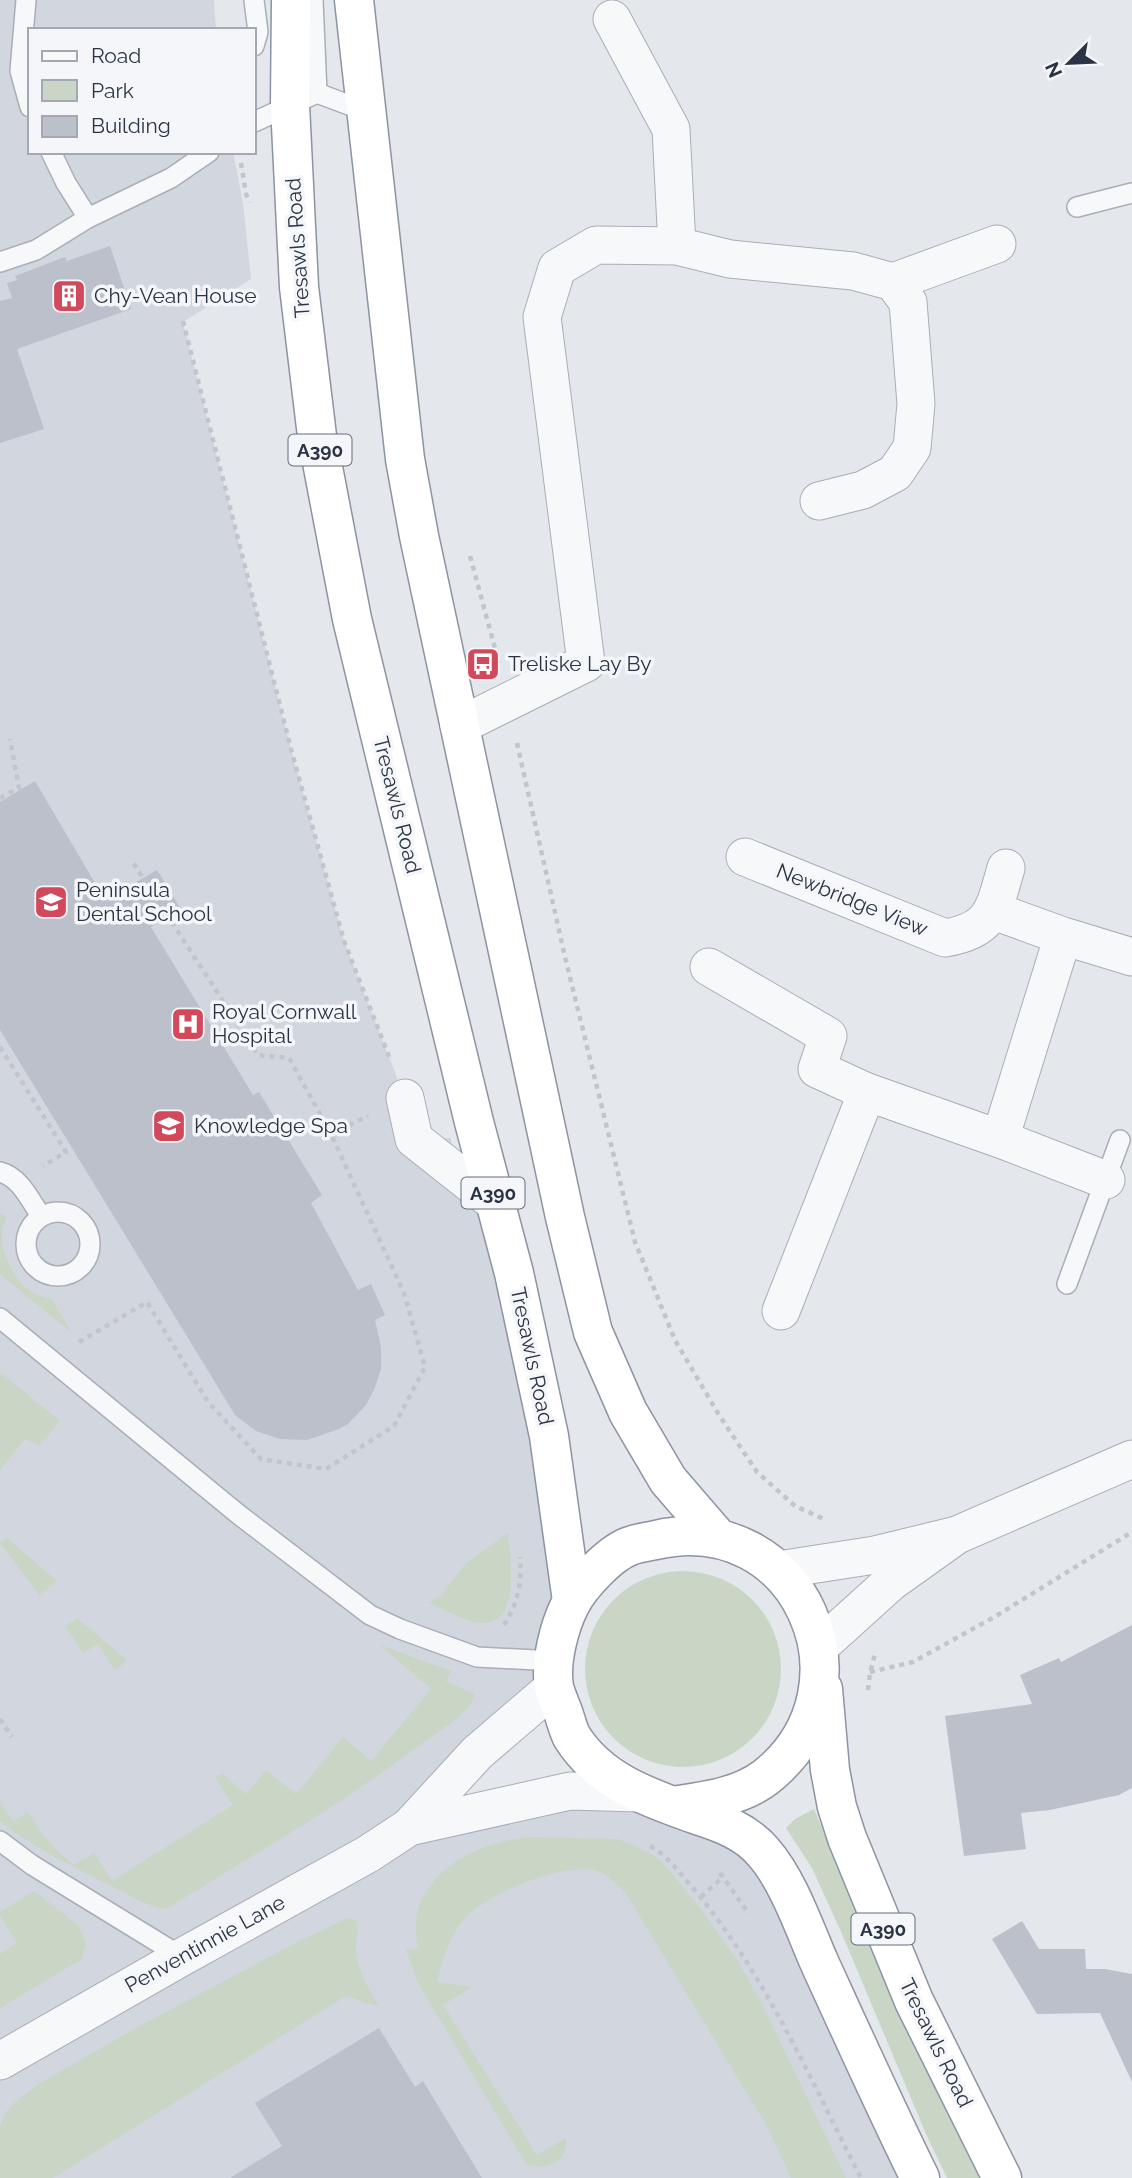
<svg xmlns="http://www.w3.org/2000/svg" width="1132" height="2178" font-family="Raleway,sans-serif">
  <rect width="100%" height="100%" fill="#e4e7ec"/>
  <!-- built -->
  <path fill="#d2d6de" d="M 0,0 L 214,0 L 216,30 L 30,30 L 30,152 L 233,152 L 243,203 L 251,279 L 183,322 L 291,749 L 344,941 L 405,1098 L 414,1138 L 451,1138 L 452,1169 L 495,1203 L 549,1436 L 555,1661 L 410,1826 L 571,1791 L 733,1827 L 920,2178 L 0,2178 Z"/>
  <!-- green -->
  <path fill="#c9d6c5" d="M 0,1213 L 7,1217 C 5,1222 2,1227 2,1233 C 1,1260 21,1297 51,1298 L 72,1333 L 0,1274 Z
    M 0,1372 L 60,1421 L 40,1445 L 25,1439 L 0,1470 Z
    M 508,1533 C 510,1558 521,1624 482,1623 C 468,1623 443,1609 429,1603 L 441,1596 L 465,1564 Z
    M 7,1538 L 57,1581 L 39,1595 L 0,1543 Z
    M585 1669a98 98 0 1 1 196 0a98 98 0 1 1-196 0Z
    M 77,1618 L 127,1660 L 115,1671 L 98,1644 L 83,1653 L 65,1626 Z
    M 380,1645 L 451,1671 L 446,1681 L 472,1693 L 475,1695 C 470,1713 439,1731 424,1742 C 342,1804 254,1855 166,1909 C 144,1906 127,1893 107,1884 C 70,1865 33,1847 0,1821 L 0,1802 L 13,1821 L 28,1812 C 43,1836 52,1847 74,1865 L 94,1853 L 112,1881 L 233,1805 L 215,1777 L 222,1773 L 246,1794 L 266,1770 L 296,1794 L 343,1737 L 371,1761 L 431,1689 Z
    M 814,1809 C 865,1934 919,2057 979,2178 L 947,2178 L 926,2134 L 842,1934 L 812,1868 L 786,1828 L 795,1819 Z
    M 533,1837 L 618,1839 L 648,1852 L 662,1862 L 701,1909 L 739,1963 L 761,2002 L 846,2178 L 791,2178 L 768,2128 L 625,1892 C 617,1886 609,1876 600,1872 C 568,1859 487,1894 465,1918 C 449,1936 443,1959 437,1982 L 472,1987 L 443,2005 L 537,2155 L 566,2138 C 569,2162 547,2172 526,2164 L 418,1983 L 406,1950 L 418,1948 C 416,1935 415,1922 418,1910 C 433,1862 488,1840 533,1837 Z
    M 34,1891 L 78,1925 L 86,1943 L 82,1959 L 0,2008 L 0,1954 L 17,1943 L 0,1916 L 0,1912 Z
    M 348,1918 L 356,1920 C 360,1931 355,1938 356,1948 C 357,1970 369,1989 379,2007 L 346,1996 L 53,2178 L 0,2178 L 0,2127 L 5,2113 L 13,2104 L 37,2085 L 136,2028 L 299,1941 Z"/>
  <!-- building -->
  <path fill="#bbc0ca" d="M 110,246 L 131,309 L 17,349 L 44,429 L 0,443 L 0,301 L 12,298 L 7,283 L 17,280 L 15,276 L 65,257 L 67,261 Z
    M 35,781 L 105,900 L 157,870 L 181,909 L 151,927 L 253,1095 L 259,1092 L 322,1195 L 311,1203 L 358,1290 L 371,1284 L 385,1315 L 375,1320 L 381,1347 L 381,1369 L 374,1390 L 366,1405 L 348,1424 L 339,1429 L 307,1440 L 280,1439 L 256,1431 L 235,1415 L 0,1030 L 0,802 Z
    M 1132,1625 L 1132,1788 L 1119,1795 L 1050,1810 L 1021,1813 L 1026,1849 L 964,1856 L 945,1716 L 1032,1704 L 1020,1675 L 1059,1658 L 1061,1662 Z
    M 1022,1921 L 1039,1949 L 1085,1949 L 1086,1969 L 1105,1969 L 1132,1974 L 1132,2082 L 1100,2013 L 1037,2014 L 992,1939 Z
    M 379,2028 L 415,2087 L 423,2081 L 482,2178 L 230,2178 L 282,2146 L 255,2103 Z"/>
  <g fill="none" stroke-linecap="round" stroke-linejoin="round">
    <!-- service casing -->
    <g stroke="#a9aeb7" stroke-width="22">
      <path id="service" d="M 26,0 L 20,71 L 30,107
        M 313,0 L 317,93
        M 254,46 L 258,32 L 254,0
        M 254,122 L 317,93 L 365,111
        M 51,152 L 66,183 L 88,218
        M 1077,207 L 1132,193
        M 0,262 L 36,250 L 88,218 L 171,178 L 209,152
        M 0,1172 C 20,1177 30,1200 41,1216
        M26 1244a32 32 0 1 1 64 0a32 32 0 1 1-64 0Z
        M 1067,1284 L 1120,1140
        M 0,1318 L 238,1514 L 370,1615 L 400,1629 L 477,1657 L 555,1661
        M 0,1841 L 32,1865 L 182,1957"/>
    </g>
    <!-- minor casing -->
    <g stroke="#a9aeb7" stroke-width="39">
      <path id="minor" d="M 612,19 L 671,129 L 677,246
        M 893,282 L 997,244
        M 459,726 L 586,663 L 542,317 L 557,268 L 596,245 L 677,246 L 730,259 L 853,271 L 893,282 L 908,302 L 916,404 L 912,448 L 895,473 L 863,490 L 819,501
        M 745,857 L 945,938 C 993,930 994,909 1006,868
        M 994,911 L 1063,936
        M 709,967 L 828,1036 L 817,1069 L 867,1092 L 1000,1139 L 1106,1180
        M 405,1098 L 414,1139 L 495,1203
        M 1000,1139 L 1063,936 L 1132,957
        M 781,1311 L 867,1092
        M 957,1535 L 1132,1459
        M 778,1570 L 875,1555 L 957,1535 L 891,1582 L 818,1648
        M 409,1827 L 570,1791 L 639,1793
        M 0,2061 L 182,1957 L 368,1854 L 409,1827 L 477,1753 L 554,1687"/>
    </g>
    <!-- trunk casing -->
    <g stroke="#8b94a3" stroke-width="41">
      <path id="trunk" d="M 291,0 L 290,105 L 299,287 L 317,436 L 352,619 L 474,1122 L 514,1273 L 549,1436 L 572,1601
        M 354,0 L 405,459 L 419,536 L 565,1217 L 593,1332 L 628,1412 L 668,1480 L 718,1538
        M 823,1689 L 830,1770 L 837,1807 L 847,1838 L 914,2001 L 1002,2178
        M 673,1806 C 705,1801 740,1797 766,1777 C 879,1687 799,1507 656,1540 C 647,1542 638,1543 630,1546 C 610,1553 580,1585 570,1605 C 559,1627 550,1662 554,1687 C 556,1695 560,1704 563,1712 C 566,1720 568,1730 572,1737 C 600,1782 650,1798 697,1815 C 722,1823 747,1832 764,1853 C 788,1880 805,1930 820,1964 C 853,2036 885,2107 920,2178"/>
    </g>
    <!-- path -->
    <path stroke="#c2c5cb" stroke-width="4.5" stroke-dasharray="5 5" stroke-linecap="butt" d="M 241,163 L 246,194 L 250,202
      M 183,321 L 291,749 L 344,941 L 390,1059
      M 470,556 L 499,663
      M 517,743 L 565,957 L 635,1242 L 675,1340 L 719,1415 L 757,1472 L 795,1506 L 826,1520
      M 0,798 L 19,788 L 10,739
      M 0,1047 L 66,1152 L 43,1166
      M 331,1134 L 368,1116
      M 79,1342 L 147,1302 L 208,1402 L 261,1459 L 326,1469 L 394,1426 L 425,1367 L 404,1293 L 331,1134 L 289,1058 L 258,1055 L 132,861
      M 504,1625 C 518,1604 522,1582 520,1557
      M 870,1672 L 913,1662 L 996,1616 L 1132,1532
      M 868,1690 L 870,1673 L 875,1654
      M 0,1719 L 12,1737
      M 650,1846 C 668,1856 679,1872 692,1887 C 765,1973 810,2079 861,2178
      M 720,1873 L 749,1914
      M 701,1897 L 723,1877"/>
    <!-- service -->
    <use href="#service" stroke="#f7f8fa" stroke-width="19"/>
    <!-- minor -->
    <use href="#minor" stroke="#f7f8fa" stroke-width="37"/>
    <!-- trunk -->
    <use href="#trunk" stroke="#fff" stroke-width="38"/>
  </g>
  <!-- icons -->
  <defs>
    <g id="building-square" transform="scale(1.75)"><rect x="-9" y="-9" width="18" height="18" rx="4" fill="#d1495b" stroke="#f4f6f9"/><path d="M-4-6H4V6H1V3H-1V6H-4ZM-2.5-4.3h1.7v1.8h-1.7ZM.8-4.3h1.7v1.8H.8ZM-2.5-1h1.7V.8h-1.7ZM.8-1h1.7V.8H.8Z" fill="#fff"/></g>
    <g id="bus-square" transform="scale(1.75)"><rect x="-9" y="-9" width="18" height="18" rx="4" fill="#d1495b" stroke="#f4f6f9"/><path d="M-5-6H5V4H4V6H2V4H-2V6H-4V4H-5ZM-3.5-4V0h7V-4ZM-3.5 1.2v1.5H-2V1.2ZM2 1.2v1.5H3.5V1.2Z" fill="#fff"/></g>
    <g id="university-square" transform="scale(1.75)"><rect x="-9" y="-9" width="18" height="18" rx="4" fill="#d1495b" stroke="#f4f6f9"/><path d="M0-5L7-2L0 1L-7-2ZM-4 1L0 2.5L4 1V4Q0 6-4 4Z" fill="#fff"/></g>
    <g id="hospital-square" transform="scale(1.75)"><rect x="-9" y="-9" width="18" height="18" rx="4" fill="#d1495b" stroke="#f4f6f9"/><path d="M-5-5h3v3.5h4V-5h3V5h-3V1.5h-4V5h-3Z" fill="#fff"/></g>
  </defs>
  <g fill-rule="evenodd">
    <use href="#building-square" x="69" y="296"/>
    <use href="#bus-square" x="483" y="664"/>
    <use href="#university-square" x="51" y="902"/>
    <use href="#hospital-square" x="188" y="1024"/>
    <use href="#university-square" x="169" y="1126"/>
  </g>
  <g text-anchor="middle" stroke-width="7" stroke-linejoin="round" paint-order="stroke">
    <!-- shield labels -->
    <g fill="#f4f6f9" stroke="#676e7b" stroke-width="2">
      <rect x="288.5" y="434.5" width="63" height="31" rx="5"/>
      <rect x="461.5" y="1177.5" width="63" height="31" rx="5"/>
      <rect x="851.5" y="1913.5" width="63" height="31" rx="5"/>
    </g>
    <g font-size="19" font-weight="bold" fill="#2b3445">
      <text x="320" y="457">A390</text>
      <text x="493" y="1200">A390</text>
      <text x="883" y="1936">A390</text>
    </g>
    <!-- street labels -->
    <g font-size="21" fill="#2b3445" stroke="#f4f6f9">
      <text transform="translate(298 248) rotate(-94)" y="7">Tresawls Road</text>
      <text transform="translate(397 805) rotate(76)" y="7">Tresawls Road</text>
      <text transform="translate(852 900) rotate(22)" y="7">Newbridge View</text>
      <text transform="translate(532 1356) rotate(78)" y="7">Tresawls Road</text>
      <text transform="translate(205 1944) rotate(-29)" y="7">Penventinnie Lane</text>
      <text transform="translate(936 2043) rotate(64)" y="7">Tresawls Road</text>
    </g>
    <!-- poi labels -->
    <g font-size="21" fill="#2b3445" stroke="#f4f6f9" text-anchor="start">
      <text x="94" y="303">Chy-Vean House</text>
      <text x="508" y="671">Treliske Lay By</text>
      <text x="76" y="897">Peninsula<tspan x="76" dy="24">Dental School</tspan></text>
      <text x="212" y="1019">Royal Cornwall<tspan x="212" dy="24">Hospital</tspan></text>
      <text x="194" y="1133">Knowledge Spa</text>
    </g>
  </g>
  <!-- legend -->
  <rect x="28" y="28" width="228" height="126" fill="#f4f6f9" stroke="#a4a8b1" stroke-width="2"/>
  <rect x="42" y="51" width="35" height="10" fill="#f7f8fa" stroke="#a4a8b1" stroke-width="2"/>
  <text x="91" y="63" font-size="21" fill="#2b3445">Road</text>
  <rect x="42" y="80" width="35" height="21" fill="#c9d6c5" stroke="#a4a8b1" stroke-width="2"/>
  <text x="91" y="98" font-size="21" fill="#2b3445">Park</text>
  <rect x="42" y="116" width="35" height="21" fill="#bbc0ca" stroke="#a4a8b1" stroke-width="2"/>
  <text x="91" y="133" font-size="21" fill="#2b3445">Building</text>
  <!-- north arrow -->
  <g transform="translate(1069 63) rotate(246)" stroke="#f4f6f9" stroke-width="5" paint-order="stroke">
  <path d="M0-5L12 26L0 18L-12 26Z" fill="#2b3445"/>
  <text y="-10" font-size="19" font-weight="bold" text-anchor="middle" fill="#2b3445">N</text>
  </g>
</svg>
